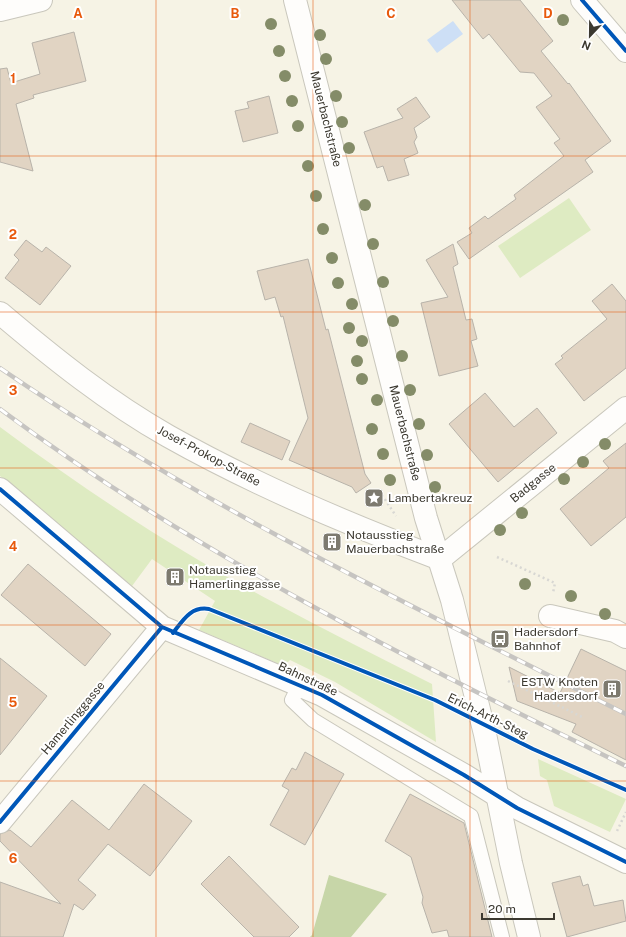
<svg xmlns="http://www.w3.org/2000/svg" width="626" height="937" font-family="'Public Sans',sans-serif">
  <rect width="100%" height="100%" fill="#f6f3e5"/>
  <!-- green -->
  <path fill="#deebc2" d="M 569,198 L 591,230 L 520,278 L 498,246 Z
    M 0,427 C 86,491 180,553 275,603 C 327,631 379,657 432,684 L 436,742 L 335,682 L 290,660 L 284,666 L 199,630 L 215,601 L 152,559 L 132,586 L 0,476 Z
    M 538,759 L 626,799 L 610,832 L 554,806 L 547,780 L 540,776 Z"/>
  <!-- forest -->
  <path fill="#c7d6a8" d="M 329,875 L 387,894 L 351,937 L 310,937 L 312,935 Z"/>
  <!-- water -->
  <path fill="#cddff6" d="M 453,21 L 463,34 L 437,53 L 427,40 Z"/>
  <!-- building -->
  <path fill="#e1d4c3" stroke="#b8b3aa" d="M 452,0 L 520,0 L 553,41 L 541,51 L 568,84 L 569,83 L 611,141 L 585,160 L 593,172 L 469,259 L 457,242 L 472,233 L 469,228 L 485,216 L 488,219 L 516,199 L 514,195 L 564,156 L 554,143 L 560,139 L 536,107 L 552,96 L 534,73 L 520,72 L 489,34 L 483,39 Z
    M 74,32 L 86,81 L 33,95 L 34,98 L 16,104 L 33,171 L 0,162 L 0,69 L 7,68 L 11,83 L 40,74 L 32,43 Z
    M 269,96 L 278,133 L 243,142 L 235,111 L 249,108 L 247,102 Z
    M 416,97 L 430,117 L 414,128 L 417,137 L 414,142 L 418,153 L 404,159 L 409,175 L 388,181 L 383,166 L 377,168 L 364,132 L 403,118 L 397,109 Z
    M 26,240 L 42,252 L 46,247 L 71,266 L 40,305 L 5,278 L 19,260 L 14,255 Z
    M 453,244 L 458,264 L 453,267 L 466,320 L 472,319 L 477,339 L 471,341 L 478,366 L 439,376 L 421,303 L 448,297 L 426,260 Z
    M 308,259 L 326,330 L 328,329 L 365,474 L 371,483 L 356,493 L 352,487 L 289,460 L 308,418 L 283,316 L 281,317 L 275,297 L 265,300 L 257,271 Z
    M 612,284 L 626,301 L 626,368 L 584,401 L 555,364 L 563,358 L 561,356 L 607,319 L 592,301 Z
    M 485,393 L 514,427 L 537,408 L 557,433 L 498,482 L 449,424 Z
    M 250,423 L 290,441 L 282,460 L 241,442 Z
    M 626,443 L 626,517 L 591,546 L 560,509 L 609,468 L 603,461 Z
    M 28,564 L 111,634 L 85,666 L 1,595 Z
    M 581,649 L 626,671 L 626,760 L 572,732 L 576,724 L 517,701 L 509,667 L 560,693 Z
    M 0,658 L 47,696 L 0,755 Z
    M 305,752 L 344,774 L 305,845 L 270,825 L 289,790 L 282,786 L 292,768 L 296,770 Z
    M 144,784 L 192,821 L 150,876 L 108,844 L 78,880 L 96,895 L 83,910 L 74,904 L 63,937 L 0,937 L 0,882 L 61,904 L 0,841 L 0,834 L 10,830 L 31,847 L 72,800 L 109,830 Z
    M 410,794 L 464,823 L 492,937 L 449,937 L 447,930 L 432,933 L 422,903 L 423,897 L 411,857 L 385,841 Z
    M 229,856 L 299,927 L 289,937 L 254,937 L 201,884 Z
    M 580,876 L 583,886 L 588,884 L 594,906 L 623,900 L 626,921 L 567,937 L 552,883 Z"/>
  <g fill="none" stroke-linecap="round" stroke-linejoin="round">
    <!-- lane casing -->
    <g stroke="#c9c7bc" stroke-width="16">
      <path id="lane" d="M 300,684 L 292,700 L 313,720 L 471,816 L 502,937"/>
    </g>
    <!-- street casing -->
    <g stroke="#c9c7bc" stroke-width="24">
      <path id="street" d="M 0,10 L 41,0
        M 0,313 C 53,358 108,402 168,436 C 255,485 347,524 440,559
        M 0,489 L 162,627 L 322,695 L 464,775 L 517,808 L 626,862
        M 550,616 L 615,631 L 626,637
        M 0,822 L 162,627"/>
    </g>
    <!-- secondary casing -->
    <g stroke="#c9c7bc" stroke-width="24">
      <path id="secondary" d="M 295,0 L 426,518 L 452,600 L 485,734 L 511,863 L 529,937
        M 582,0 L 626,51
        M 440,559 L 626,408"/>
    </g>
    <!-- path -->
    <path stroke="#d8d7d3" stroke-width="2.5" stroke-dasharray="2 3" stroke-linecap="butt" d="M 382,495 L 396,516
      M 497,557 L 555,583 L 553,593
      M 508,681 L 582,717
      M 617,831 L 626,812"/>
    <!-- lane -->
    <use href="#lane" stroke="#fefdfb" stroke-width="14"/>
    <!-- street -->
    <use href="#street" stroke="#fefdfb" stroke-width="22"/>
    <!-- secondary -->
    <use href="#secondary" stroke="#fefdfb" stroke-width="22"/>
    <!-- rail casing -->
    <g stroke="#c6c4c1" stroke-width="4.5">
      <path id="rail" d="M 0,368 C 197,503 413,607 626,714
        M 0,409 C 193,553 410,660 626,766"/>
    </g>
    <!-- rail -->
    <use href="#rail" stroke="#fff" stroke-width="3" stroke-dasharray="9" stroke-linecap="butt"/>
    <!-- cycleway casing -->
    <g stroke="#fff" stroke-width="6">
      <path id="cycleway" d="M 582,0 L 626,51
        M 0,489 L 162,627 L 322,695 L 464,775 L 517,808 L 626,862
        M 173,633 C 183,620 191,606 209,609 L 435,700 L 533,749 L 626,790
        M 0,822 L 162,627"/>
    </g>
    <!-- cycleway -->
    <use href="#cycleway" stroke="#0057b8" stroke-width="4"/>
  </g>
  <!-- trees -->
  <g fill="#848c68">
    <circle cx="563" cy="20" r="6"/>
    <circle cx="271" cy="24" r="6"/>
    <circle cx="320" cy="35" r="6"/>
    <circle cx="279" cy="51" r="6"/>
    <circle cx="326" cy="59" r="6"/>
    <circle cx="285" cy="76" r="6"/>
    <circle cx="336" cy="96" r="6"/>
    <circle cx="292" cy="101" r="6"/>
    <circle cx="342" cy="122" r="6"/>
    <circle cx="298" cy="126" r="6"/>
    <circle cx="349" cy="148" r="6"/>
    <circle cx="308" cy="166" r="6"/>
    <circle cx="316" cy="196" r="6"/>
    <circle cx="365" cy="205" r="6"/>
    <circle cx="323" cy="229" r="6"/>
    <circle cx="373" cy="244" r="6"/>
    <circle cx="332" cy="258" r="6"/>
    <circle cx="383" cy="282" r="6"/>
    <circle cx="338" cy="283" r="6"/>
    <circle cx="352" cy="304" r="6"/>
    <circle cx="393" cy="321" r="6"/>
    <circle cx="349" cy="328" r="6"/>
    <circle cx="362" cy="341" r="6"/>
    <circle cx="402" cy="356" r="6"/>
    <circle cx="357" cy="361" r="6"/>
    <circle cx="362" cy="379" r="6"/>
    <circle cx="410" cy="390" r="6"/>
    <circle cx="377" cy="400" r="6"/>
    <circle cx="419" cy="424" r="6"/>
    <circle cx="372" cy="429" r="6"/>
    <circle cx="605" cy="444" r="6"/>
    <circle cx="383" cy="454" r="6"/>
    <circle cx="427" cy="455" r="6"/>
    <circle cx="583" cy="462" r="6"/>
    <circle cx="564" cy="479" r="6"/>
    <circle cx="390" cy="480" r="6"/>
    <circle cx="435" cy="487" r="6"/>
    <circle cx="522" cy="513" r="6"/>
    <circle cx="500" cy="530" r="6"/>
    <circle cx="525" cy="584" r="6"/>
    <circle cx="571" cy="596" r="6"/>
    <circle cx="605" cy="614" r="6"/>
  </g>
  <!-- grid -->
  <path fill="none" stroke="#e8590c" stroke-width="1" stroke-opacity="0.55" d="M 156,0 L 156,937M 313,0 L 313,937M 470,0 L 470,937M 0,156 L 626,156M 0,312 L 626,312M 0,468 L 626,468M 0,625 L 626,625M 0,781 L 626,781"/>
  <!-- icons -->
  <defs>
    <g id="sight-square" transform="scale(1)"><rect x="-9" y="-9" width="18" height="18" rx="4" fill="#7d7a6f" stroke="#fff"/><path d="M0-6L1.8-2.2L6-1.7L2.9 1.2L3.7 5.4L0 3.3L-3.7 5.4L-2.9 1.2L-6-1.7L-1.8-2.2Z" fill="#fff"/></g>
    <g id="building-square" transform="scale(1)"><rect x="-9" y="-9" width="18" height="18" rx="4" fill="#7d7a6f" stroke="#fff"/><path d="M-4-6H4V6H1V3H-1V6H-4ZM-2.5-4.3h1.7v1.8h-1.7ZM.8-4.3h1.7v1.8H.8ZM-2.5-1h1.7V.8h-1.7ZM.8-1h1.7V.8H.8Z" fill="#fff"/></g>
    <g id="bus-square" transform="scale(1)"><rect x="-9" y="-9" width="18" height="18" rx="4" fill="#7d7a6f" stroke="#fff"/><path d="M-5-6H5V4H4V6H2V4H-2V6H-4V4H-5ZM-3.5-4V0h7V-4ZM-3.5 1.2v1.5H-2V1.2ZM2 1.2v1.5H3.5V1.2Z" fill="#fff"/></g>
  </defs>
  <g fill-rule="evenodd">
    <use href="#sight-square" x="374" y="498"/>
    <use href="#building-square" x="332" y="542"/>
    <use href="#building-square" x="175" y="577"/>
    <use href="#bus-square" x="500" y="639"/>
    <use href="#building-square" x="612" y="689"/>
  </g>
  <g text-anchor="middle" stroke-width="4" stroke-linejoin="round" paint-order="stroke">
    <!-- street labels -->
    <g font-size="12" fill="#3c3930" stroke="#fff">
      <text transform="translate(326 119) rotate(76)" y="4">Mauerbachstraße</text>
      <text transform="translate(405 433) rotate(76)" y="4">Mauerbachstraße</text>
      <text transform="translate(209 456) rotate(28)" y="4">Josef-Prokop-Straße</text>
      <text transform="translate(533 483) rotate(-39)" y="4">Badgasse</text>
      <text transform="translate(308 679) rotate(25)" y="4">Bahnstraße</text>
      <text transform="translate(488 716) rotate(26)" y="4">Erich-Arth-Steg</text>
      <text transform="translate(73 718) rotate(-50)" y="4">Hamerlinggasse</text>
    </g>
    <!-- poi labels -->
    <g font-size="12" fill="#3c3930" stroke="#fff" text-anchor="start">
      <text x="388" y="502">Lambertakreuz</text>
      <text x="346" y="539">Notausstieg<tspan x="346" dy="14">Mauerbachstraße</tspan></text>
      <text x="189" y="574">Notausstieg<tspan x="189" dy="14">Hamerlinggasse</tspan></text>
      <text x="514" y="636">Hadersdorf<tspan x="514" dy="14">Bahnhof</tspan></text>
      <text x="598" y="686" text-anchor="end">ESTW Knoten<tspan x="598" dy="14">Hadersdorf</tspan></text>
    </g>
  </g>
  <g font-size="13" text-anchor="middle" font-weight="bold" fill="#e8590c" stroke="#fff" stroke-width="4" stroke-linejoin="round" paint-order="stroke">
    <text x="78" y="18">A</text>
    <text x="235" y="18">B</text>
    <text x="391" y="18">C</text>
    <text x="548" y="18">D</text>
    <text x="13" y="83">1</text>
    <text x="13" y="239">2</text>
    <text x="13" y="395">3</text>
    <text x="13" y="551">4</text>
    <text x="13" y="707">5</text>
    <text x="13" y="863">6</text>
  </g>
  <!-- north arrow -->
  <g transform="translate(590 36) rotate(202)" stroke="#ffffff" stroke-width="3" paint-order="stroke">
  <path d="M0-3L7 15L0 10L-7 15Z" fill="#3c3930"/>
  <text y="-6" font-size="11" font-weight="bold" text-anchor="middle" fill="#3c3930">N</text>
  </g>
  <!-- scale -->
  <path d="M482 913v6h72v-6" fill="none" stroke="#3c3930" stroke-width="2"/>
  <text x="488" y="913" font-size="12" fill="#3c3930" stroke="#ffffff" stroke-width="3" paint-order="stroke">20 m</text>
</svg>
